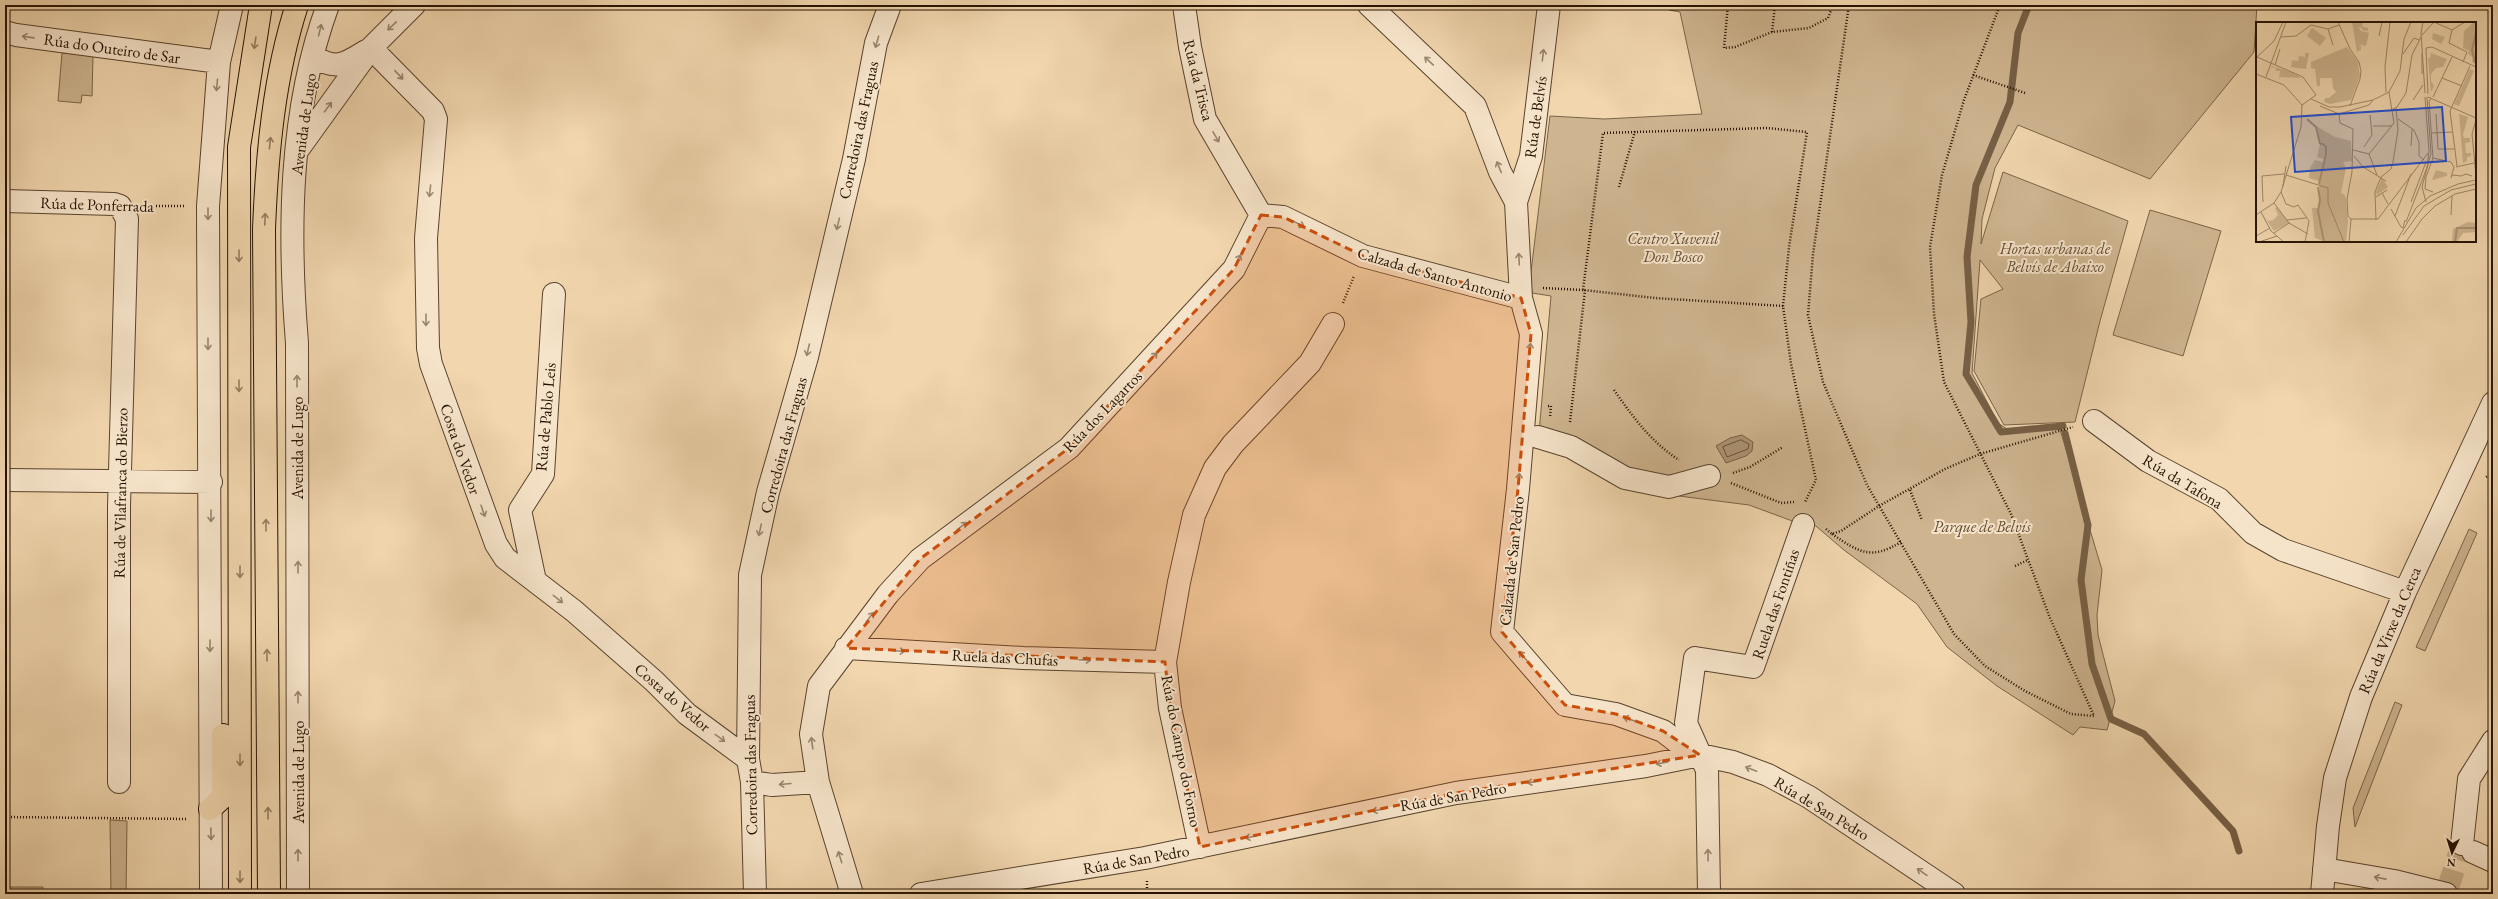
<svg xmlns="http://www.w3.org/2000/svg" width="2498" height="899" font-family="'EB Garamond',serif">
  <rect width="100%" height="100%" fill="#f1d6ae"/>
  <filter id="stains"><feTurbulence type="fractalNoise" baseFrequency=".005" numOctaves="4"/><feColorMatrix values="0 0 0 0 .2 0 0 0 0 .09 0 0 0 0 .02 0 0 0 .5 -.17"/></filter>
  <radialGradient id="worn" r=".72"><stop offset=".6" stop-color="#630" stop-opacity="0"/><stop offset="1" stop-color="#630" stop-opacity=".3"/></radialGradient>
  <!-- green -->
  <path fill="#ceb590" stroke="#7a6448" d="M 1667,5 L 2257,5 L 2254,52 L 2150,179 L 2018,125 L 1995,168 L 1982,219 L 1981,244 L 2003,172 L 2128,221 L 2100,321 L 2075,422 L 2004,425 L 1974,371 L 1981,299 L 2003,289 L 1980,260 L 1972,373 L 1998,423 L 2007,429 L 2059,426 L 2102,570 L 2097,615 L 2098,635 L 2115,701 L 2107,730 L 2080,727 L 2073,735 L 1997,686 L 1947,647 L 1917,604 L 1844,550 L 1810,521 L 1795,522 L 1749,505 L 1648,492 L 1538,444 L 1551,296 L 1532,293 L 1530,280 L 1550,116 L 1604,119 L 1702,114 L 1680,12 L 1669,10 Z
    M 62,53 L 93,56 L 92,96 L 82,95 L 81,103 L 58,101 Z
    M 2150,210 L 2221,231 L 2183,356 L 2113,335 Z
    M 2469,529 L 2477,533 L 2425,651 L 2416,647 Z
    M 2395,702 L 2402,705 L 2355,827 L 2353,808 Z
    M 110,820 L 127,821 L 126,894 L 111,894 Z
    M 5,887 L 43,887 L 43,894 L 5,894 Z"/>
  <!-- water -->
  <path fill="#ac9373" stroke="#765f45" d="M 1742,435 L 1753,442 L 1752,451 L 1746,456 L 1726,463 L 1716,446 L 1730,438 Z"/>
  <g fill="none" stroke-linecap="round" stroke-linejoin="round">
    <!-- shore -->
    <path stroke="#69523a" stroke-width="1" d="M 1741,440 L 1749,444 L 1748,449 L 1727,457 L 1723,447 Z"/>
    <!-- stream -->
    <path stroke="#765f45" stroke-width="7" d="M 2029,5 L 2018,33 L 2010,102 L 1976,185 L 1967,257 L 1971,322 L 1966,374 L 2001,432 L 2063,426
      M 2065,433 L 2088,525 L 2081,580 L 2092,664 L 2111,719 L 2144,734 L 2233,831 L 2239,851"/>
    <!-- minor-tunnel -->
    <path stroke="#c8af8b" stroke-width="22" stroke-dasharray="22 11" stroke-linecap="butt" d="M 2447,891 L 2462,844"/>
    <!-- minor casing -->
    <g stroke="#59432c" stroke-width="24">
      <path id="minor" d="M 1184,5 L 1190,47 L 1205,119 L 1261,215
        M 1369,5 L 1475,106 L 1500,172 L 1516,202
        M 1549,5 L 1531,156 L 1516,202 L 1521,298 L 1531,334 L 1518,489 L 1502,632 L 1565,705 L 1616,714 L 1663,731 L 1685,748 L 1700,755
        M 5,32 L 16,35 L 219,62
        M 371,48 L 433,111 L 436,119 L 426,238 L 428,348 L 431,364 L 496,544 L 505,558 L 574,611 L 654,681 L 687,714 L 748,759
        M 313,56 C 336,71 345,64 366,51
        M 299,148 L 371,48 L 414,5
        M 5,201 L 114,204 L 120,206 L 127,219 L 119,507 L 119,782
        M 1261,215 L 1283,217 L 1363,256 L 1521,298
        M 2094,421 L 2148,461 L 2219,499 L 2253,533 L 2283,550 L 2405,592
        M 1538,437 L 1571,447 L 1625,478 L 1669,487 L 1709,476
        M 5,480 L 211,482
        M 535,581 L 520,510 L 543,474 L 554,294
        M 846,648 L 1023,658 L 1165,662
        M 752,782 L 772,785 L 818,782
        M 2462,844 L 2469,779 L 2493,741
        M 1200,847 L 1170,708 L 1165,662 L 1179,582 L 1194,515 L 1215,468 L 1233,444 L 1310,363 L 1333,324
        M 2473,852 L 2493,861
        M 2324,869 L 2394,881 L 2446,894
        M 211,894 L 208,206 L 219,62 L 232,5
        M 298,894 L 297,343 C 288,232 289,111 328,5
        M 755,894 L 752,782 L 748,759 L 750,575 L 768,492 L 807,357 L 854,159 L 876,43 L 890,5
        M 852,894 L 818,782 L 811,734 L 819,686 L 888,594 L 920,559 L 1069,448 L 1234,269 L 1261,215
        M 921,894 L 1145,858 L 1456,793 L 1646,766 L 1700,755 L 1733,762 L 1768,775 L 1809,797 L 1954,894
        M 1709,894 L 1707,770 L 1686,723 L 1695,658 L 1753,667 L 1803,525
        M 2322,894 L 2328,826 L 2335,778 L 2361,697 L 2405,592 L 2493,403"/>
    </g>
    <!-- major casing -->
    <g stroke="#261200" stroke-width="24">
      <path id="major" d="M 210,809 L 223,797 L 223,735
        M 240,894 L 239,147 L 261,5
        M 269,894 L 264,229 C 267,154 274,76 297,5"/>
    </g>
    <!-- path -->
    <path stroke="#261200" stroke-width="2.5" stroke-dasharray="1 2" stroke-linecap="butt" d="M 1728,5 L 1724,48 L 1735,47 L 1772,32 L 1809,28 L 1828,18 L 1833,5
      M 1849,5 L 1813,254 L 1808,315 L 1823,382 L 1867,485 L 1954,634 L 1985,666 L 2025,691 L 2071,714 L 2094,716 L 2050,618 L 2011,514 L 1944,382 L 1934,314 L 1930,247 L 1942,175 L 1964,100 L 2000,5
      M 1772,32 L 1775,5
      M 1973,75 L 2025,93
      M 1619,187 L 1635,131
      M 147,206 L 186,206
      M 1543,288 L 1583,290
      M 1343,303 L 1354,276
      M 1783,306 L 1655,298 L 1583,290 L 1603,133 L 1767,128 L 1807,132 L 1789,247 L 1783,306 L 1791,364 L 1816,480 L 1805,502
      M 1614,390 C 1633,417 1651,442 1679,460
      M 1548,406 L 1551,406 L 1550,417
      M 1570,422 L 1585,290
      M 1733,473 L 1750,467 L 1783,447
      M 2486,477 L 2493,473
      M 1731,483 L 1781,503 L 1794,502
      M 1910,490 L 1922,520
      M 1826,529 L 1832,534 L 1841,531 L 1879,506 L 1945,469 L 1980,454 L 2073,427
      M 1832,534 C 1860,553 1871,560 1901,542
      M 2015,566 L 2028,560
      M 5,817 L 188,819
      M 1147,881 L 1147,894"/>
    <!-- minor -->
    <use href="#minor" stroke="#f6e4ca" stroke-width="22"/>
    <!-- major -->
    <use href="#major" stroke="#f1d6ae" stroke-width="22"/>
  </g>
  <!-- one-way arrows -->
  <defs><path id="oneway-shaft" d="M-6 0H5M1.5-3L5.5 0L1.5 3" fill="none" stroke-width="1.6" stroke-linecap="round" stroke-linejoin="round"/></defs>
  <g stroke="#98866f">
    <use href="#oneway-shaft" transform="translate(392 26) rotate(136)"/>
    <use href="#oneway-shaft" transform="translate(320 30) rotate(-76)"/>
    <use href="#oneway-shaft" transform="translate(28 37) rotate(-172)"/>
    <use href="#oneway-shaft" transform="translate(877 42) rotate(106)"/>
    <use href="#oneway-shaft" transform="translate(1543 55) rotate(-83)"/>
    <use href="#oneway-shaft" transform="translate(1429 61) rotate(-137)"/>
    <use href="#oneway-shaft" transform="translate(399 75) rotate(47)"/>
    <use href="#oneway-shaft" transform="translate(217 85) rotate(95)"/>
    <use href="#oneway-shaft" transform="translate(328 107) rotate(-54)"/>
    <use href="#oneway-shaft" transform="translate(1216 137) rotate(60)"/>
    <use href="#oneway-shaft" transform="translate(1499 167) rotate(-112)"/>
    <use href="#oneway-shaft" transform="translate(430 191) rotate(96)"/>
    <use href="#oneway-shaft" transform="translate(208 214) rotate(90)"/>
    <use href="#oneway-shaft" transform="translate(838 224) rotate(104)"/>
    <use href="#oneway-shaft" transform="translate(1299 224) rotate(26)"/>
    <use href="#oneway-shaft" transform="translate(1519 259) rotate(-93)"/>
    <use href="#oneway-shaft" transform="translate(1238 260) rotate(-63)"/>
    <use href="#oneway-shaft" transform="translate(426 320) rotate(90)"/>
    <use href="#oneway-shaft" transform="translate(208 344) rotate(90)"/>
    <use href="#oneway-shaft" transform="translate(1530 349) rotate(-85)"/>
    <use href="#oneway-shaft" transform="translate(808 350) rotate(103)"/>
    <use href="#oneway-shaft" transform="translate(1153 357) rotate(-47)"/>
    <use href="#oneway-shaft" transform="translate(297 381) rotate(-90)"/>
    <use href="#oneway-shaft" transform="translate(1519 479) rotate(-85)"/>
    <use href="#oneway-shaft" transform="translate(483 511) rotate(71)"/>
    <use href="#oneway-shaft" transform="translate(211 516) rotate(90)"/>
    <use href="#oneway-shaft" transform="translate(962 526) rotate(-38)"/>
    <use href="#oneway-shaft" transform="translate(760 530) rotate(102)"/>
    <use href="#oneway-shaft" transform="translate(298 567) rotate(-90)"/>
    <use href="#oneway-shaft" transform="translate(558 599) rotate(38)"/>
    <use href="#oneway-shaft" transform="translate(870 617) rotate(-52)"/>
    <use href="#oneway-shaft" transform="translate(210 646) rotate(90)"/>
    <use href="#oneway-shaft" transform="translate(899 651) rotate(3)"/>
    <use href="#oneway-shaft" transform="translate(1523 656) rotate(-131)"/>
    <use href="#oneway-shaft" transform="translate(1085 660) rotate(2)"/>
    <use href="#oneway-shaft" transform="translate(298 697) rotate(-90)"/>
    <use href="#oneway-shaft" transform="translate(1629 719) rotate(-161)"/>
    <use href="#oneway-shaft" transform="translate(720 738) rotate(36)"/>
    <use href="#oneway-shaft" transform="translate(812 743) rotate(-98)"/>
    <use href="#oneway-shaft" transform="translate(1662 763) rotate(169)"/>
    <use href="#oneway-shaft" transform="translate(1751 769) rotate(-159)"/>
    <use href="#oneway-shaft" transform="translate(1533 782) rotate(172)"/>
    <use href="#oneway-shaft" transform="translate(785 784) rotate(175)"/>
    <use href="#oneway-shaft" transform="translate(1378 810) rotate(168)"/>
    <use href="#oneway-shaft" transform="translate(211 834) rotate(88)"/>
    <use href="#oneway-shaft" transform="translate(1251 837) rotate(168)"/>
    <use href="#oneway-shaft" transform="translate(298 855) rotate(-90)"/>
    <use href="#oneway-shaft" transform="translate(1708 855) rotate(-91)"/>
    <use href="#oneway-shaft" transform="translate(840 857) rotate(-107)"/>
    <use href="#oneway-shaft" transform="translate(1922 872) rotate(-145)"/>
    <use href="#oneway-shaft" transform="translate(2380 878) rotate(-169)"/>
  </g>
  <g stroke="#967e60">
    <use href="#oneway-shaft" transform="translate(255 43) rotate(99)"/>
    <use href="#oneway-shaft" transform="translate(270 143) rotate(-84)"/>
    <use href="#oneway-shaft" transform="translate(265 219) rotate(-88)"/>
    <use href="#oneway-shaft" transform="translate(239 256) rotate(90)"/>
    <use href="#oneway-shaft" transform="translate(239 386) rotate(90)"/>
    <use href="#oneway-shaft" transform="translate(266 525) rotate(-90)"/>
    <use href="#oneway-shaft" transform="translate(240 572) rotate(90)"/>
    <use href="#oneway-shaft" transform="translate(267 655) rotate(-90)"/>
    <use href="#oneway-shaft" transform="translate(240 760) rotate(90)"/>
    <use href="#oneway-shaft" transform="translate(268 813) rotate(-90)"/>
    <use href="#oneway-shaft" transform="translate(240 877) rotate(90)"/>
  </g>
  <!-- marked area -->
  <path fill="#cb4e0a" fill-opacity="0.2" stroke="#cb4e0a" stroke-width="3" stroke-dasharray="8 5" stroke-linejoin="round" d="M 1261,215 L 1283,217 L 1363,256 L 1521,298 L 1531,334 L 1518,489 L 1502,632 L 1565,705 L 1616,714 L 1663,731 L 1700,755 L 1456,793 L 1200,847 L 1170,708 L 1165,662 L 846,648 L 920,559 L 1069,448 L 1234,269 Z"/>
  <g text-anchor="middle" stroke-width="4" stroke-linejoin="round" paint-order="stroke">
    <!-- street labels -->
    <g font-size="16" fill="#261200" stroke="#f6e4ca">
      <text transform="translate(112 48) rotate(8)" y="6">Rúa do Outeiro de Sar</text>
      <text transform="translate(1199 80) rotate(76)" y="6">Rúa da Trisca</text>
      <text transform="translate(1535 117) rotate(-82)" y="6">Rúa de Belvís</text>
      <text transform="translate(303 124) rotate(-82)" y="6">Avenida de Lugo</text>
      <text transform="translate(858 130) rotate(-78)" y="6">Corredoira das Fraguas</text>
      <text transform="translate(97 204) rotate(2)" y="6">Rúa de Ponferrada</text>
      <text transform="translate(1435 274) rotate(16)" y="6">Calzada de Santo Antonio</text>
      <text transform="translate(1102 411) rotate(-46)" y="6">Rúa dos Lagartos</text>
      <text transform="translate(545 417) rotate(-85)" y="6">Rúa de Pablo Leis</text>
      <text transform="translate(783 445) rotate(-75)" y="6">Corredoira das Fraguas</text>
      <text transform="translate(297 448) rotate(-90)" y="6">Avenida de Lugo</text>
      <text transform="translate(461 449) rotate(71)" y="6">Costa do Vedor</text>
      <text transform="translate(2183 481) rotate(31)" y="6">Rúa da Tafona</text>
      <text transform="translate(120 493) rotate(-89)" y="6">Rúa de Vilafranca do Bierzo</text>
      <text transform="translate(1511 561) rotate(-84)" y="6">Calzada de San Pedro</text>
      <text transform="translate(1775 604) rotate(-71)" y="6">Ruela das Fontiñas</text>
      <text transform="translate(2389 630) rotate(-67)" y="6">Rúa da Virxe da Cerca</text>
      <text transform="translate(1005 657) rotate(3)" y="6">Ruela das Chufas</text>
      <text transform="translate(673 697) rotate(41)" y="6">Costa do Vedor</text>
      <text transform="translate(1182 751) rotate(79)" y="6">Rúa do Campo do Forno</text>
      <text transform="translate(750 765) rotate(-91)" y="6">Corredoira das Fraguas</text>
      <text transform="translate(298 772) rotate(-90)" y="6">Avenida de Lugo</text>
      <text transform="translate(1453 796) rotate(-10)" y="6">Rúa de San Pedro</text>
      <text transform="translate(1822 808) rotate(31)" y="6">Rúa de San Pedro</text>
      <text transform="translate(1136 859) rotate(-10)" y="6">Rúa de San Pedro</text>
    </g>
    <!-- park labels -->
    <g font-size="16" font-style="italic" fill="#614b32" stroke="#f6e4ca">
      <text x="1673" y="244">Centro Xuvenil<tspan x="1673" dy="18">Don Bosco</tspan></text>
      <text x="2055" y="254">Hortas urbanas de<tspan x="2055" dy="18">Belvís de Abaixo</tspan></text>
      <text x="1982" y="532">Parque de Belvís</text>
    </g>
  </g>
  <!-- overview -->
  <g transform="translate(2256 22)">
    <rect width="220" height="220" fill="#f1d6ae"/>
    <path d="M 96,0 L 107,0 L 106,5 L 112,6 L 112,9 L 106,8 L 106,6 L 102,5 L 105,9 L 113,11 L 110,24 L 102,22 L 105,24 L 105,28 L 101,30 ZM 218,0 L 220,0 L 220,41 L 216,40 L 217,35 L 212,32 L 213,29 L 207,26 L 208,9 ZM 56,6 L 70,16 L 64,24 L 51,14 ZM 177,11 L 189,15 L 185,22 L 176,17 ZM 91,25 L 102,40 L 104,54 L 95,78 L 74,82 L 68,80 L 69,76 L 73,76 L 80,70 L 77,66 L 76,56 L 64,56 L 64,64 L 61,64 L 59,47 L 55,46 L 55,40 ZM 49,31 L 53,31 L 50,47 L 35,45 L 36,38 L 42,39 L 43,34 L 49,35 ZM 175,31 L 191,37 L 187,45 L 180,46 L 175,52 L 175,59 L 178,64 L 175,70 L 172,36 L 174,36 ZM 16,44 L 38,51 L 45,56 L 24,55 L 23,58 L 24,49 L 20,49 L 19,45 L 15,46 ZM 214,47 L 218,49 L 203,84 L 198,82 ZM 203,92 L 212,95 L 207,113 L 208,116 L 214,116 L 214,120 L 209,121 L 210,131 L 215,131 L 215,134 L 211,135 L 211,139 L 207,141 ZM 60,104 L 79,115 L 95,119 L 96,139 L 87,140 L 90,146 L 85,171 L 88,172 L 90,177 L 92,200 L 90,220 L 70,220 L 59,216 L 56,186 L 62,186 L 64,176 L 63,159 L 53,156 L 54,146 L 59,138 L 67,140 L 69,138 L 61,135 L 64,122 ZM 180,148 L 191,151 L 191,154 L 176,158 ZM 126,156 L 132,165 L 121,173 L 120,170 ZM 21,185 L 33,201 L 18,209 L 7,193 L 12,199 L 17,198 L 22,193 L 19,186 ZM 212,200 L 220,201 L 220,210 L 207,211 L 201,220 L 196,220 L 197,207 Z" fill="#ceb590"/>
    <path fill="none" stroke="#ac9373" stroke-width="2" d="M 219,41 L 216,28 L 220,11M 51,97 L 60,105 L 64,122M 63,162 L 70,132 L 70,125 L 67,122 L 64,122M 62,165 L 64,178 L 62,189 L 68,220M 199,220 L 201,206 L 220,206"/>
    <path fill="none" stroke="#a08868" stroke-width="1" d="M 82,0 L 94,27 L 103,40 L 105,49 L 104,57 L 94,84M 167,0 L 165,11 L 169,71M 55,3 L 72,7 L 83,3M 72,7 L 77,23M 196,8 L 193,21 L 211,30 L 207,40M 196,8 L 209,0M 166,13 L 178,0 L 196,8M 123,14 L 126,0M 25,15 L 40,14 L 55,3M 166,31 L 166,52M 147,32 L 158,16 L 163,18M 1,35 L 47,55 L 60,73 L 46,83M 0,36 L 18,19 L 27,0M 19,43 L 24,27M 0,52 L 28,63 L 46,83M 10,55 L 30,0M 186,56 L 206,64M 130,70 L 129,45 L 134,0M 172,72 L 170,26 L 176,25 L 220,45M 169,75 L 173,129 L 171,146M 172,75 L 220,96M 177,75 L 196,35M 55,77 L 73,85 L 84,85 L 117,78 L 133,70M 157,78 L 167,63M 64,84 L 83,92 L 113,83 L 117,78M 135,88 L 141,85 L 150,71 L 156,33 L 165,15M 83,92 L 84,101 L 97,107 L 96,150 L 91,177 L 92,194 L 95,197M 180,92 L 182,127 L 198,127M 142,97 L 158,108 L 163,120 L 163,134 L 168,138M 220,98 L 216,112 L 220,154M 117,104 L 136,104M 175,111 L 196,110M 155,124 L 156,107M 108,125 L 116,113 L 114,93M 97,128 L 113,132M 113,132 L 138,101 L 133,70 L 144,49 L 148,17 L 155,0M 113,132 L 121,153M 98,134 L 107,145 L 130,159M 177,136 L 195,140 L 198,145 L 195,156M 201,144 L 194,89 L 214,44M 200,145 L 218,141M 30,153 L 72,166 L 72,181 L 88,220M 196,153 L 205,154 L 210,152 L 216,154M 170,155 L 177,136 L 173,79 L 176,76M 170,155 L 169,167 L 177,170M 27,164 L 30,144M 25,170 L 30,182 L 38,185 L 42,183 L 53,199 L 49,220M 126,171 L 132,182M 120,175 L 131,168M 7,180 L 6,154 L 28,152M 155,180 L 170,140M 170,180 L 166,165 L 175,131 L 171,75M 18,181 L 33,201 L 52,212M 135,187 L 145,205 L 147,206 L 149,198M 5,190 L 15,209 L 28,220M 0,193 L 18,181 L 25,170 L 45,105 L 46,83M 195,193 L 196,174M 139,194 L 155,152M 95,197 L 122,197 L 172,131M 31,198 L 50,196M 120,198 L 119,170 L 125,155 L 135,147 L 137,140 L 142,108 L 140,86M 150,200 L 172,143M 18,211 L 33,201M 147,213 L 168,184 L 195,168 L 220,162M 0,214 L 14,206M 3,220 L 21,214M 93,220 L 95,197M 140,220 L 160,186 L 174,174 L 202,162 L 220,158M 150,220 L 166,197 L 179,184 L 199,172 L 220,167"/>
    <path fill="#1d4ed8" fill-opacity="0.15" stroke="#1d4ed8" stroke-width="2" d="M 186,85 L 190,139 L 39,150 L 35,95 Z"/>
    <rect width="220" height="220" fill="none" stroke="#261200" stroke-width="2"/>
  </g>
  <!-- margin -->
  <rect width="2498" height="899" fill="none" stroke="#f1d6ae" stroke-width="20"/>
  <rect x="6" y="6" width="2486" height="887" fill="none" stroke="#261200" stroke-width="2"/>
  <rect x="10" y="10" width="2478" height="879" fill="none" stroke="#261200"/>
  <!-- north arrow -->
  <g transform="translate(2452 853) rotate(184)" stroke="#f6e4ca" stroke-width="3" paint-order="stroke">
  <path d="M0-3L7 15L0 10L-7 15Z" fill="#261200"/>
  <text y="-6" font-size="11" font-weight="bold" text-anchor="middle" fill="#261200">N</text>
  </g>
  <rect width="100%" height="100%" filter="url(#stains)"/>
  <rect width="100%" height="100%" fill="url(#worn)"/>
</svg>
